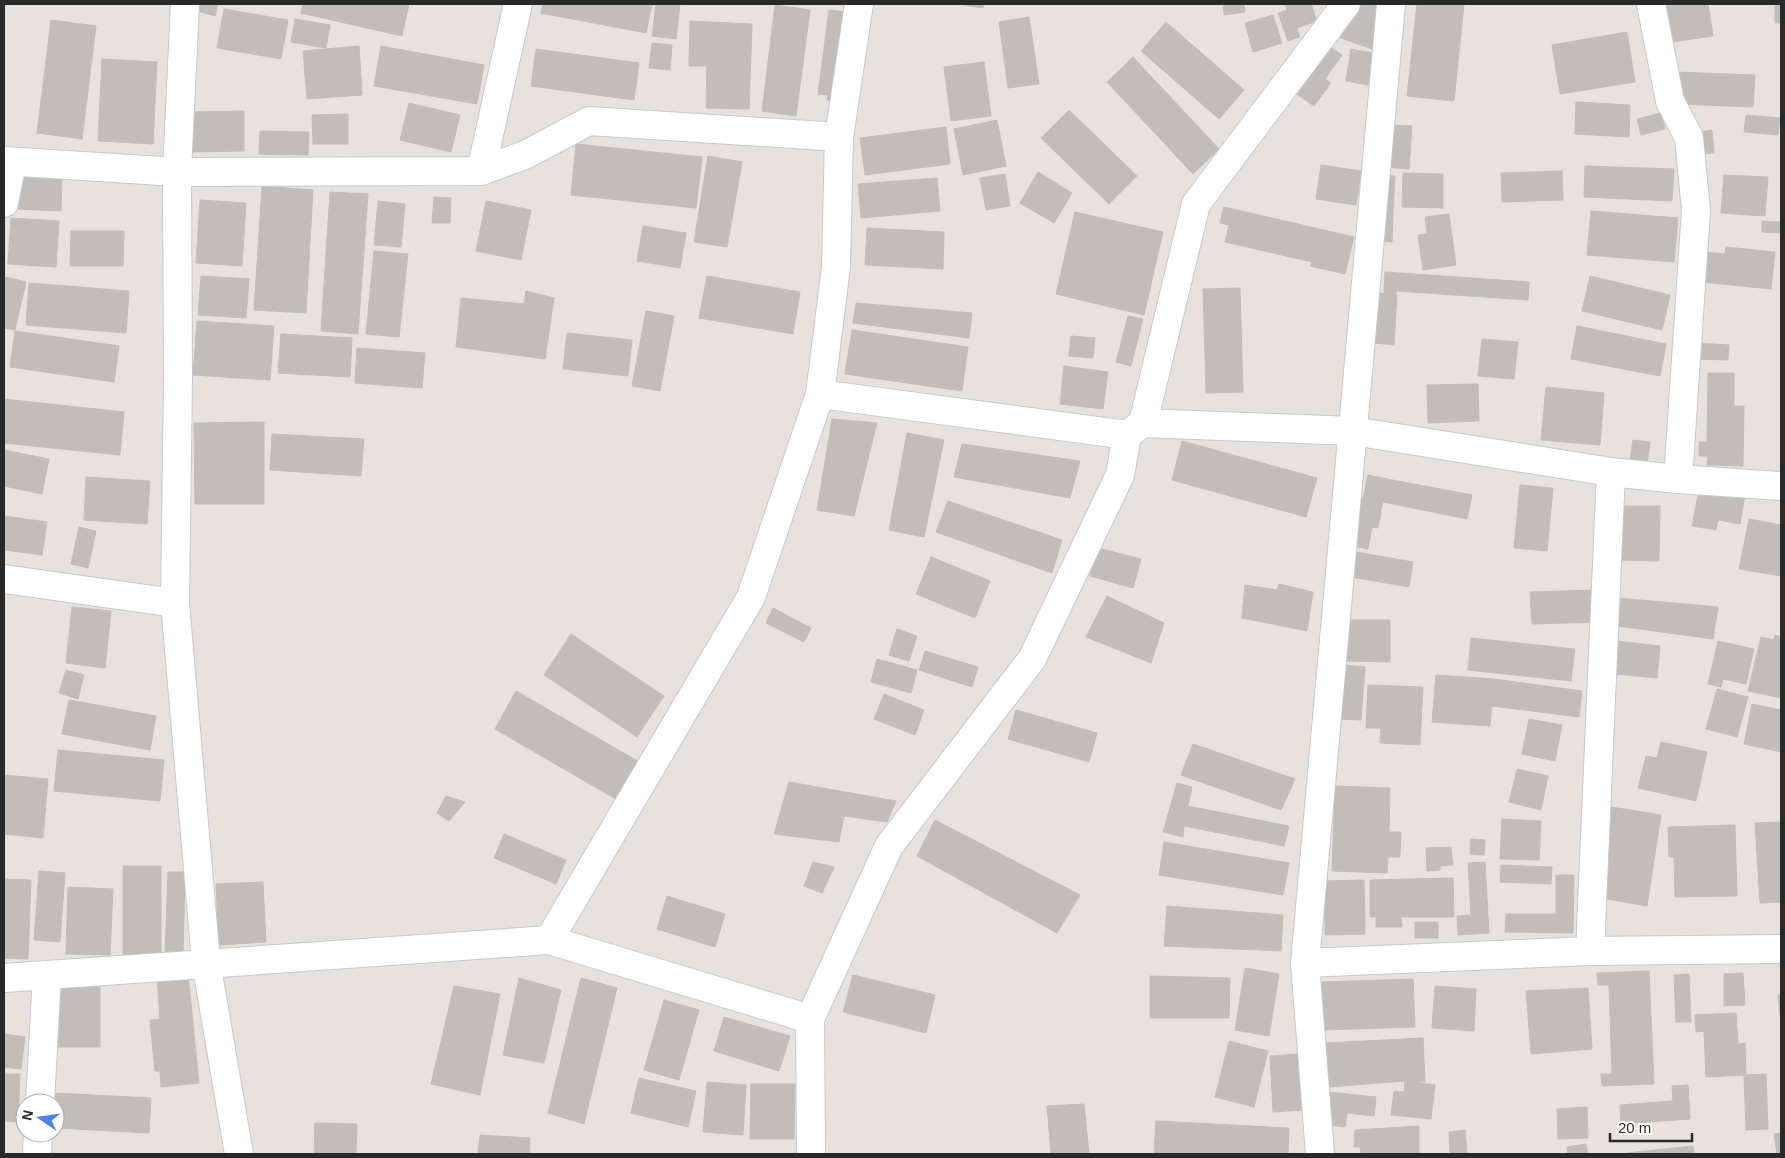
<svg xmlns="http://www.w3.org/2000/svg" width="1785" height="1158" font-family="Helvetica,sans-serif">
  <rect width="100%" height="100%" fill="#e9e1dc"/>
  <!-- building -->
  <path fill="#c2bdb8" stroke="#c4bdb6" d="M 195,4 L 218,4 L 215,16 L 194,10 Z
    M 303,4 L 409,4 L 402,36 L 301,13 Z
    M 543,4 L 652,4 L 646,33 L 541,13 Z
    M 656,4 L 680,4 L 676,39 L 652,36 Z
    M 958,4 L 984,4 L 983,8 Z
    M 1223,4 L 1244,4 L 1245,12 L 1224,15 Z
    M 1285,4 L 1306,4 L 1287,10 Z
    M 1306,4 L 1311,4 L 1317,21 L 1297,28 L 1300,37 L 1288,41 L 1278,13 Z
    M 1361,4 L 1381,4 L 1372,49 L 1338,37 Z
    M 1417,4 L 1464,4 L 1454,101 L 1407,96 Z
    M 1666,4 L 1708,4 L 1713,36 L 1672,42 Z
    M 1775,4 L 1781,4 L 1781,23 L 1775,23 Z
    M 775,5 L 810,10 L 796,116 L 762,111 Z
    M 224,9 L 288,20 L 281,59 L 217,48 Z
    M 829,10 L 847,12 L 835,101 L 827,100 L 828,95 L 818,94 Z
    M 1273,15 L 1282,43 L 1253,52 L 1245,23 Z
    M 1029,17 L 1039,84 L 1008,88 L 999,22 Z
    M 295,19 L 330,25 L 326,48 L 291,42 Z
    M 51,20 L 96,26 L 82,139 L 37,133 Z
    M 690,21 L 752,24 L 749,109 L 706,108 L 707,66 L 689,66 Z
    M 1166,22 L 1244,90 L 1219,119 L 1141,51 Z
    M 1627,32 L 1635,82 L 1560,94 L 1552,45 Z
    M 652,43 L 672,45 L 670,70 L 649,68 Z
    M 1328,45 L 1342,55 L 1325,79 L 1331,83 L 1314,106 L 1295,93 Z
    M 359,46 L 362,95 L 307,99 L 303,51 Z
    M 381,46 L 484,65 L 477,104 L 374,86 Z
    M 536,49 L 639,63 L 634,100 L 531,86 Z
    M 1351,49 L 1373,53 L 1368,85 L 1346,81 Z
    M 1133,57 L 1219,149 L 1193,174 L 1107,82 Z
    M 102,59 L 157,62 L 153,144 L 98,141 Z
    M 984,62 L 991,116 L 951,121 L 944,67 Z
    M 1675,72 L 1755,75 L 1753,107 L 1679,104 Z
    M 1576,102 L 1630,105 L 1629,137 L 1575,134 Z
    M 409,103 L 460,115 L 451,152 L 400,140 Z
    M 1069,110 L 1137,176 L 1109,204 L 1041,138 Z
    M 244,111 L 244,151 L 191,152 L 191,112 Z
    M 1661,113 L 1665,129 L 1641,135 L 1637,119 Z
    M 348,114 L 348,144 L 313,144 L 312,115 Z
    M 1746,115 L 1780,118 L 1778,135 L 1744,132 Z
    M 997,120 L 1006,166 L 963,175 L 954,129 Z
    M 1390,125 L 1412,126 L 1409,169 L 1382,167 Z
    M 946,127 L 950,164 L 865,175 L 860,138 Z
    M 1712,130 L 1714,153 L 1699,154 L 1697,132 Z
    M 260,131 L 309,132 L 308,155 L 259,154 Z
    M 576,144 L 702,157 L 696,208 L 571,195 Z
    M 708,156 L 742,162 L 727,247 L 694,242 Z
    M 1321,165 L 1361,171 L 1356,205 L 1316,199 Z
    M 1585,166 L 1674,169 L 1672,201 L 1584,197 Z
    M 1562,171 L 1563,200 L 1502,202 L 1501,173 Z
    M 1038,172 L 1072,193 L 1054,223 L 1020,203 Z
    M 1403,173 L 1443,174 L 1443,208 L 1402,207 Z
    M 19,174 L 62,175 L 61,211 L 17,209 Z
    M 1005,174 L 1010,206 L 986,210 L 980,178 Z
    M 1383,175 L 1395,176 L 1393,210 L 1381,210 Z
    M 1724,175 L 1768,177 L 1765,216 L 1721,213 Z
    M 937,178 L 940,211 L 861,218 L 858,184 Z
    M 262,186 L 313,190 L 306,313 L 254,310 Z
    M 330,192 L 368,194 L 358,334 L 321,331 Z
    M 434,197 L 451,198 L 450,223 L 432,223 Z
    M 200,200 L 246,203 L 242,266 L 196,263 Z
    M 378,201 L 405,204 L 401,247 L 374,245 Z
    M 486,201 L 531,210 L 521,260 L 476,251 Z
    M 1224,207 L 1354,237 L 1345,274 L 1310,266 L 1312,262 L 1225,242 L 1229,225 L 1220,223 Z
    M 1381,210 L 1393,210 L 1392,242 L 1380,241 Z
    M 1591,211 L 1678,218 L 1674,262 L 1587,255 Z
    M 1075,212 L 1163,232 L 1144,315 L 1056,294 Z
    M 1449,214 L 1456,265 L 1423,270 L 1418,235 L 1427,234 L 1425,217 Z
    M 11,218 L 59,221 L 56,267 L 8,264 Z
    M 1762,221 L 1781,222 L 1781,233 L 1762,232 Z
    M 643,226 L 686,233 L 680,268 L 637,261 Z
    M 867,228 L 944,232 L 943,269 L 865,265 Z
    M 71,231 L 124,231 L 123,266 L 70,266 Z
    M 1726,247 L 1775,252 L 1771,289 L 1702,282 L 1705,252 L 1725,254 Z
    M 374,251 L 408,254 L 399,337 L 366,334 Z
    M 1385,272 L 1529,282 L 1528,300 L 1396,291 L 1396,295 L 1384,294 Z
    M 201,276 L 249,279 L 246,318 L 198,315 Z
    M 707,276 L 800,292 L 793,334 L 699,318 Z
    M 1590,276 L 1670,295 L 1662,330 L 1582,311 Z
    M 6,277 L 26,282 L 15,330 L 4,328 L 4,287 Z
    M 29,283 L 129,291 L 126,333 L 26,325 Z
    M 1240,288 L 1243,392 L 1206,393 L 1203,289 Z
    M 526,291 L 554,298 L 545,359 L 456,347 L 461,298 L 524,304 Z
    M 1378,293 L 1397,295 L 1394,345 L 1375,343 Z
    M 856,303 L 972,313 L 969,338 L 853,323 Z
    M 646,311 L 674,316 L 660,391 L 632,386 Z
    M 1128,316 L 1143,319 L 1131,366 L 1116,362 Z
    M 197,321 L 274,326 L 270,380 L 193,375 Z
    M 1577,326 L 1666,344 L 1660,376 L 1571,359 Z
    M 852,330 L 968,347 L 962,391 L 845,374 Z
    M 15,331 L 119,346 L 114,382 L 10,367 Z
    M 567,333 L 632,340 L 628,376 L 563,369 Z
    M 281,334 L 352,338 L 350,377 L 278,373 Z
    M 1071,336 L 1095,338 L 1093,358 L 1069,356 Z
    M 1482,339 L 1518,342 L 1514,379 L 1478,376 Z
    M 1698,343 L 1729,345 L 1728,360 L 1697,359 Z
    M 357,348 L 425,353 L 422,388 L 355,383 Z
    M 1064,366 L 1108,372 L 1103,409 L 1060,404 Z
    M 1708,373 L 1734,373 L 1734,406 L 1744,406 L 1743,466 L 1707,465 L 1708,456 L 1699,456 L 1699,442 L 1707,442 Z
    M 1478,384 L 1479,421 L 1428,423 L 1427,385 Z
    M 1546,387 L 1604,393 L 1600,445 L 1541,440 Z
    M 4,399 L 124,412 L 120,455 L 4,443 Z
    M 832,419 L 877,423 L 854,516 L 817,510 Z
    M 264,422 L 264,504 L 195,504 L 194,423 Z
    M 907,433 L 944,440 L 924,537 L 889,530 Z
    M 272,434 L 364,439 L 361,476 L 270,470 Z
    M 1633,440 L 1650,442 L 1647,464 L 1630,461 Z
    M 1182,441 L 1317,478 L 1306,517 L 1172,480 Z
    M 962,444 L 1080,461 L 1070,498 L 954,477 Z
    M 4,450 L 49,459 L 42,494 L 4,486 Z
    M 1368,475 L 1387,479 L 1378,528 L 1372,527 L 1368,549 L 1348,545 L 1357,498 L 1363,499 Z
    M 86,477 L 150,481 L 147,524 L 84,520 Z
    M 1387,479 L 1472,495 L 1467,519 L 1383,502 Z
    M 1701,481 L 1746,489 L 1740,524 L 1718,520 L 1716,530 L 1692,526 Z
    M 1520,485 L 1553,488 L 1547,551 L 1514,548 Z
    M 948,501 L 1062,540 L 1052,573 L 936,532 Z
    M 1620,506 L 1660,506 L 1659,561 L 1619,560 Z
    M 4,516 L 47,522 L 42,555 L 4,550 Z
    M 1749,519 L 1781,525 L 1781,576 L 1739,569 Z
    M 79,527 L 96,531 L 88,568 L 71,564 Z
    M 1098,548 L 1141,559 L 1133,588 L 1090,576 Z
    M 1356,552 L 1413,562 L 1409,587 L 1351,577 Z
    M 931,557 L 990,581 L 975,618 L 916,594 Z
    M 1279,584 L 1313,592 L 1307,631 L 1242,618 L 1245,585 L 1277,590 Z
    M 1597,590 L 1598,622 L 1532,624 L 1530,592 Z
    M 1107,596 L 1164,623 L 1151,663 L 1086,637 Z
    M 1607,597 L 1718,607 L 1713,639 L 1603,624 Z
    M 72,607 L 111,611 L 105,668 L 66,663 Z
    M 773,608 L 811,628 L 804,642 L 766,623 Z
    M 1347,620 L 1390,620 L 1390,662 L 1346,661 Z
    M 897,629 L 917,636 L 909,661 L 889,655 Z
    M 571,634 L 664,696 L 637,737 L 544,675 Z
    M 1775,635 L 1781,637 L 1781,698 L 1748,691 L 1761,637 L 1774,640 Z
    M 1471,638 L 1575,649 L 1571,681 L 1468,670 Z
    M 1608,640 L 1660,646 L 1657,678 L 1606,673 Z
    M 1718,641 L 1754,649 L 1746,684 L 1723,679 L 1721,687 L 1708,684 Z
    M 925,651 L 978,667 L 972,687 L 919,670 Z
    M 877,659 L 917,670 L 911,693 L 871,682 Z
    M 1344,665 L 1365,667 L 1361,720 L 1340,719 Z
    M 66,670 L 84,675 L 78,699 L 59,693 Z
    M 1436,675 L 1494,679 L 1490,726 L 1432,722 Z
    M 1494,679 L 1582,691 L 1579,717 L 1492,706 Z
    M 1368,685 L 1423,687 L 1420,745 L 1380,743 L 1381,728 L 1366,728 Z
    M 1717,689 L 1748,697 L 1737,737 L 1706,729 Z
    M 516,691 L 641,763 L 619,801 L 495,729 Z
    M 884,694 L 924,710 L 915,735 L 874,719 Z
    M 69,700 L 156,716 L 150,750 L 62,734 Z
    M 1752,704 L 1781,710 L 1781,752 L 1744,744 Z
    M 1016,710 L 1097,733 L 1089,762 L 1008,739 Z
    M 1529,719 L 1562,725 L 1555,761 L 1522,754 Z
    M 1661,742 L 1707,752 L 1696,801 L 1638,788 L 1646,756 L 1657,758 Z
    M 1193,744 L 1295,779 L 1281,810 L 1181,775 Z
    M 58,750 L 164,760 L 160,801 L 54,791 Z
    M 1517,769 L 1548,776 L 1541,810 L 1509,802 Z
    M 4,775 L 48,779 L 43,838 L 4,834 Z
    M 789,782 L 896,801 L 887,822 L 844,816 L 839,842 L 774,834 Z
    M 1177,783 L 1192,787 L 1188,806 L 1289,826 L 1284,846 L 1184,826 L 1183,837 L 1163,832 Z
    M 1335,786 L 1390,788 L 1389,832 L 1401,832 L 1400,857 L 1388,857 L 1387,873 L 1332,871 Z
    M 446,796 L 465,802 L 449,821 L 437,813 Z
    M 1605,806 L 1661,815 L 1647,906 L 1590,896 Z
    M 1502,819 L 1541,821 L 1539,860 L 1500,859 Z
    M 935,820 L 1080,895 L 1057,933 L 917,856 Z
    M 1781,822 L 1781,902 L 1760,903 L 1755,823 Z
    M 1735,825 L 1737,896 L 1675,897 L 1674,857 L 1669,857 L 1668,827 Z
    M 504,834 L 566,860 L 556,884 L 494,858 Z
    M 1471,839 L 1485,840 L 1484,855 L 1470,854 Z
    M 1164,842 L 1289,863 L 1283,895 L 1159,875 Z
    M 1451,847 L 1453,865 L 1440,866 L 1440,870 L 1427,871 L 1426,848 Z
    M 813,862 L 834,867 L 822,893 L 804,886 Z
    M 1485,862 L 1489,933 L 1458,935 L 1457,916 L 1471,915 L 1468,863 Z
    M 1501,865 L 1552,867 L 1551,884 L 1500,882 Z
    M 123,866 L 161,866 L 161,955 L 123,955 Z
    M 39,871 L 65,873 L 60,942 L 34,940 Z
    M 168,872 L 185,872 L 183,957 L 165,956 Z
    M 1556,875 L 1574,875 L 1573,933 L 1505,932 L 1506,914 L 1556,914 Z
    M 1453,878 L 1454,917 L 1401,917 L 1402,927 L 1376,927 L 1376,917 L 1370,917 L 1370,880 Z
    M 4,879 L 31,880 L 28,959 L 4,958 Z
    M 1364,880 L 1365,924 L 1325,925 L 1324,881 Z
    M 263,882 L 266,942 L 219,945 L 216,884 Z
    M 68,887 L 113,889 L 110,955 L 66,954 Z
    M 667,896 L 725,914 L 715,947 L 657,929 Z
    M 1167,906 L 1283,915 L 1281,951 L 1164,946 Z
    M 1415,922 L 1438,922 L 1438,938 L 1415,938 Z
    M 1365,924 L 1365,934 L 1325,935 L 1325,925 Z
    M 1245,968 L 1279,974 L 1269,1036 L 1235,1030 Z
    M 1649,971 L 1654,1084 L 1602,1086 L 1601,1074 L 1612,1074 L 1609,985 L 1598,985 L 1597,973 Z
    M 1743,973 L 1745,1005 L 1724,1006 L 1724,974 Z
    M 188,974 L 199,1083 L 161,1087 L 160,1071 L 155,1071 L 150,1020 L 160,1019 L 157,977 Z
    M 1689,974 L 1691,1022 L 1676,1022 L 1674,975 Z
    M 853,975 L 935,995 L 926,1033 L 843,1012 Z
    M 1150,976 L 1230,978 L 1229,1018 L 1150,1018 Z
    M 519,978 L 561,990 L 544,1063 L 503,1055 Z
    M 581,978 L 617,988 L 584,1124 L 548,1113 Z
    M 1413,979 L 1415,1027 L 1323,1030 L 1322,982 Z
    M 56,984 L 100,984 L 100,1047 L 56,1047 Z
    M 454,986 L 500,994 L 480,1095 L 431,1084 Z
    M 1435,986 L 1476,989 L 1474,1031 L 1432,1028 Z
    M 1588,988 L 1592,1049 L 1531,1054 L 1526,991 Z
    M 1778,995 L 1781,995 L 1781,1015 L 1780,1015 Z
    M 664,1000 L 699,1010 L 679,1080 L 644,1070 Z
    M 1736,1013 L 1738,1044 L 1745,1043 L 1746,1075 L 1706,1077 L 1704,1031 L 1696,1032 L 1695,1015 Z
    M 724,1017 L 790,1036 L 779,1071 L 714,1051 Z
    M 4,1034 L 25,1037 L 21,1069 L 4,1067 Z
    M 1423,1038 L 1425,1082 L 1405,1081 L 1329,1087 L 1326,1043 Z
    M 1229,1041 L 1268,1051 L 1254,1107 L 1215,1097 Z
    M 1298,1054 L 1302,1110 L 1273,1112 L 1270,1056 Z
    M 4,1074 L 20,1074 L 18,1122 L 4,1121 Z
    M 1766,1074 L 1768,1129 L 1746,1130 L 1744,1075 Z
    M 639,1078 L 696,1091 L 688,1127 L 631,1113 Z
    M 1405,1081 L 1435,1085 L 1431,1119 L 1391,1115 L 1394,1091 L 1404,1092 Z
    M 707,1082 L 746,1085 L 743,1135 L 703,1132 Z
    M 751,1084 L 795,1084 L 794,1139 L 750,1139 Z
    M 1688,1085 L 1690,1119 L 1635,1123 L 1636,1126 L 1621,1128 L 1620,1105 L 1673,1101 L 1672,1086 Z
    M 1329,1092 L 1376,1097 L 1374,1116 L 1347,1113 L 1345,1127 L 1330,1125 L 1332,1111 L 1327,1111 Z
    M 55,1093 L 151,1098 L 149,1133 L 55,1128 Z
    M 1084,1104 L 1089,1154 L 1051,1154 L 1047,1106 Z
    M 1587,1107 L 1588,1138 L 1558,1139 L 1557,1109 Z
    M 1156,1121 L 1289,1128 L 1288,1154 L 1154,1154 Z
    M 315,1123 L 357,1124 L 356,1154 L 314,1154 Z
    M 1419,1126 L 1419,1154 L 1361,1154 L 1360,1147 L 1354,1147 L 1355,1130 Z
    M 1465,1130 L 1467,1154 L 1450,1154 L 1449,1132 Z
    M 1781,1133 L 1781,1154 L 1777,1154 L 1774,1134 Z
    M 480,1135 L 530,1138 L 529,1154 L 478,1154 Z
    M 1586,1144 L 1588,1154 L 1568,1154 L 1567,1147 Z
    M 1693,1146 L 1694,1154 L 1618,1154 Z"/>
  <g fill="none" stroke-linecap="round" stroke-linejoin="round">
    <!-- minor casing -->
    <g stroke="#c4c9d1" stroke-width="30">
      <path id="minor" d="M 185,4 L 177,172 L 178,379 L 175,603 L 206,962 L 239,1154
        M 1651,4 L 1670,101 L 1689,138 L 1696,210 L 1678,479
        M 4,161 L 177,172 L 481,171 L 525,155 L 589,121 L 839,137
        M 481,171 L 518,4
        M 4,203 L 12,162
        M 820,394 L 1127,435
        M 1143,423 L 1353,431 L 1611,472 L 1678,479 L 1781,486
        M 4,579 L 175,603
        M 549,940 L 751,597 L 820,394 L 836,267 L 839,137 L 859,4
        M 1590,951 L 1611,472
        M 1305,963 L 1590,951 L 1781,949
        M 4,978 L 549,940 L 810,1019
        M 40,1103 L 47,975
        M 37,1154 L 38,1133
        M 811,1154 L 810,1019 L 889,846 L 1032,659 L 1120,475 L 1127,435 L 1143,423 L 1196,204 L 1346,4
        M 1320,1154 L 1305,963 L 1391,4"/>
    </g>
    <!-- minor -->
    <use href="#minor" stroke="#fff" stroke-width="28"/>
  </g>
  <!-- border -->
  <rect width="1785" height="1158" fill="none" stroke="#292929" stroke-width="10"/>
  <!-- north arrow -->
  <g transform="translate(40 1118) rotate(283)"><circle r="24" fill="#ffffff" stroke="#a9a9a9"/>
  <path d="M0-4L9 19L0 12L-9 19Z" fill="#4e84e4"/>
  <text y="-8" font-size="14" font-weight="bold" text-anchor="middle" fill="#292929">N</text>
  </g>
  <!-- scale -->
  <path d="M1610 1133v8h82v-8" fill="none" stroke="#292929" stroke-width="2.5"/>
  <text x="1618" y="1133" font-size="15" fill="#292929" stroke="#ffffff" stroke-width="4" paint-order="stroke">20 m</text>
</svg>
